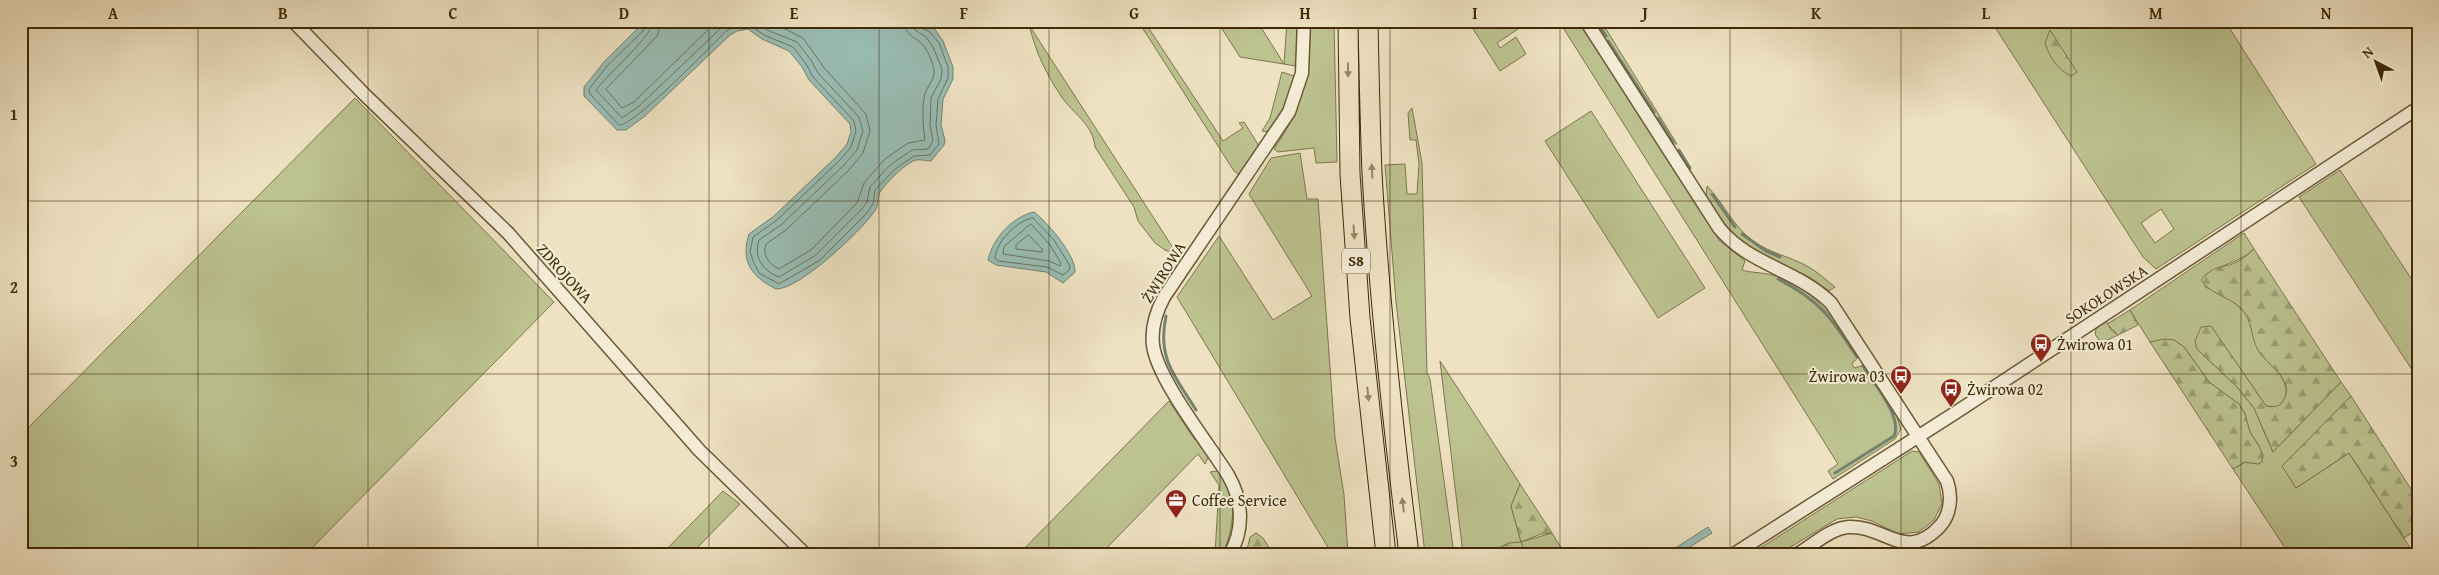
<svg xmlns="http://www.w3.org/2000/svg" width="2439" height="575" font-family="'Gentium Book Plus',serif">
  <defs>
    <pattern id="forest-firs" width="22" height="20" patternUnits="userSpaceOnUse" patternTransform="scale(1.25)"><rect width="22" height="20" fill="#bcc290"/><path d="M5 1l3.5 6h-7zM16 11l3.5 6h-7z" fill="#9a9e74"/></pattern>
  </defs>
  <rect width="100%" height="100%" fill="#eee2c2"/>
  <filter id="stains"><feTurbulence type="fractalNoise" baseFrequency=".004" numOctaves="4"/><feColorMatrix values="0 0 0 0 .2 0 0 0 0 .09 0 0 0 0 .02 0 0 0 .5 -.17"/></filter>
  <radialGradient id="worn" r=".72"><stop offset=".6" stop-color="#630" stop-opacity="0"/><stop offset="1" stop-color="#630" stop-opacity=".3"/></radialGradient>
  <!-- grass -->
  <path fill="#bcc290" stroke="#7e764c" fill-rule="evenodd" d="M 1138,21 L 1144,21 L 1223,141 L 1243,128 L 1239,123 L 1244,122 L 1259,146 L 1241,176 L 1234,171 Z
    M 1217,21 L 1257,21 L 1284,64 L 1287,21 L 1299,21 L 1296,66 L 1240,57 Z
    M 1310,21 L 1334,21 L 1337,162 L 1316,163 L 1314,148 L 1278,152 L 1274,149 C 1303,107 1311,72 1310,21 Z
    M 1468,21 L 1522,21 L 1524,25 L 1497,43 L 1500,48 L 1516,37 L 1526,54 L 1500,71 Z
    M 1562,21 L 1579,21 L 1719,240 L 1745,261 L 1742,270 C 1750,273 1766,272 1778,277 C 1820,294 1835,320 1859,356 L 1852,364 L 1854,368 L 1865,365 L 1896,414 L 1901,429 L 1895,439 L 1833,479 L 1828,471 L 1838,464 L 1562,26 Z
    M 1592,21 L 1601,21 L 1677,144 L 1671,144 Z
    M 1991,21 L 2225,21 L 2316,164 L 2156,269 L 2143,257 ZM 2161,209 L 2174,229 L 2155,243 L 2141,223 Z
    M 1029,25 L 1177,254 L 1165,250 L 1155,243 L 1138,221 L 1134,207 L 1095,147 C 1093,124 1073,114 1061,96 C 1045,72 1036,52 1029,25 Z
    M 1282,72 L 1294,76 L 1283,111 L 1269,132 L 1262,131 L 1270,118 Z
    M 355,98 L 554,302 L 306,554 L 21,554 L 21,435 Z
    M 1412,108 L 1422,163 L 1427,373 L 1430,379 L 1454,554 L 1425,554 L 1396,302 L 1385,165 L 1405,164 L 1407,194 L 1417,194 L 1419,164 L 1416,140 L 1410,140 L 1408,113 Z
    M 1591,111 L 1705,288 L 1658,318 L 1545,141 Z
    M 1300,153 L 1307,199 L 1318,199 L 1335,438 L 1344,495 L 1348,554 L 1332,554 L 1177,297 L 1219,236 L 1273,320 L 1312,296 L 1249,194 L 1271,158 Z
    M 2340,170 L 2418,289 L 2418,379 L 2299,197 Z
    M 1707,186 C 1724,203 1732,225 1752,240 C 1769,253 1789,256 1807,266 C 1818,272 1826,280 1835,287 L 1829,291 L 1809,277 L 1763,254 L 1742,241 L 1728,228 L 1706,198 Z
    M 2244,233 L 2254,249 C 2239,263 2222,264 2205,275 L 2205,287 C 2221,293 2235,301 2246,314 C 2253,322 2253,336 2258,346 C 2266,361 2296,383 2283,401 C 2279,408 2273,407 2266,406 L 2211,326 L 2197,349 L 2237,387 L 2254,408 L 2273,452 L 2341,382 L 2351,396 L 2283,466 L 2296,488 L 2349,453 L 2414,554 L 2289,554 L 2233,469 L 2245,462 L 2258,464 L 2259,446 L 2250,432 L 2245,414 L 2239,404 L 2209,382 L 2184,347 L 2174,340 L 2150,342 L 2130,310 Z
    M 2106,321 L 2111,330 L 2118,335 L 2101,343 L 2095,334 L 2096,329 Z
    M 1440,361 L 1520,484 L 1511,506 L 1521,542 L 1552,533 L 1565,554 L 1526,554 L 1525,550 L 1509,543 L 1487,554 L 1463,554 Z
    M 1169,401 L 1195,440 L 1199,438 L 1209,456 L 1205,464 L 1198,454 L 1101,554 L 1019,554 Z
    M 1912,451 L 1919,452 L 1939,484 L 1942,504 L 1934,520 L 1919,532 L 1898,534 L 1872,521 L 1856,517 L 1837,519 L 1779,554 L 1751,554 Z
    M 1217,471 C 1240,485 1234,534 1222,554 L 1215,554 L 1219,485 L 1210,472 Z
    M 723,491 L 740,504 L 691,554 L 662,554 Z"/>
  <!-- forest -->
  <path fill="url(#forest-firs)" stroke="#7e764c" d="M 2050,30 L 2077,72 L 2071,76 C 2057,69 2050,58 2045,43 Z
    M 2254,249 L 2341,382 L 2273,452 L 2254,408 L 2237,387 L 2197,349 L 2195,341 L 2201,327 L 2211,326 L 2266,406 C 2273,407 2279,408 2283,401 C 2297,380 2266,365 2258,350 C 2250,336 2253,321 2241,308 C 2229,297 2209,293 2201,280 C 2214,264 2223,269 2237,262 C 2243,259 2249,254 2254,249 Z
    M 2130,310 L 2138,325 L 2118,335 L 2107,324 Z
    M 2164,339 L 2174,340 L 2184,347 L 2209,382 L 2239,404 L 2245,414 L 2250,432 L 2259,446 L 2263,455 L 2262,462 L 2258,464 L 2245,462 L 2233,469 L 2150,342 Z
    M 2351,396 L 2418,500 L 2418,529 L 2404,538 L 2349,453 L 2296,488 L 2282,466 Z
    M 1520,484 L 1552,533 L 1541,534 L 1521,542 L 1526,554 L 1487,554 L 1509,543 L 1521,542 L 1511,506 Z
    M 1256,533 L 1263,538 L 1273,554 L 1246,554 L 1250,537 Z"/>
  <!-- water -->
  <path fill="#99bdb4" stroke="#75826f" d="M 645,21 L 920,21 L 934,28 L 943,41 L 953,67 L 953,79 L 943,99 L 941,125 L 945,140 L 944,145 L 931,161 C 927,161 920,159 916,160 C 907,162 883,185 879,194 C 877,200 879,206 874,212 C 861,231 799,290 776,289 C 752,277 740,262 749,234 L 774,216 L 836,157 L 847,144 L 851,132 L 850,124 L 809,80 L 802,67 L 789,51 L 762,39 L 748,29 L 737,31 L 730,35 L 645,116 L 626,130 L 617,130 L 584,96 L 584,87 L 604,62 Z
    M 1034,212 C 1047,222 1076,255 1075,272 L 1063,283 L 1046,272 L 996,265 L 988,260 C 993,238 1012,217 1034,212 Z
    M 1708,527 L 1712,533 L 1679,554 L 1666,554 Z"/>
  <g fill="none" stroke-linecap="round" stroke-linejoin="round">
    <!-- shore -->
    <path stroke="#6c745e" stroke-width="1" d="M 648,21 L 647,27 L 608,65 L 589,89 L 590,94 L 619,125 C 634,126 711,46 726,31 L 736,26 L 748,24 L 764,35 L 793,47 L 806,64 L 813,77 L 854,121 L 856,131 L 851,147 L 839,161 L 777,220 L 753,237 L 750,252 L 754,263 L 759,273 L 779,284 L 820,260 L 867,213 L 873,204 L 875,190 L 894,170 L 914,156 L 930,155 L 939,144 L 936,125 L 938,99 L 948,78 L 948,67 L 939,43 L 930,32 L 920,27 L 918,21
      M 654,21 C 654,34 607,75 596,90 L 622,118 L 638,107 L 722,27 L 730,21
      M 662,21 L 657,36 L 606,89 L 622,108 L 634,102 L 717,21
      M 757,21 L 767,30 L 797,42 L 811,60 L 818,73 L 859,117 L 863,131 L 857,150 L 844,165 L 781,225 L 759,240 C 753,257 763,271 779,277 L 816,255 L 862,209 L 867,202 L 870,187 L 890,165 L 912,150 L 928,149 L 933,141 L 930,125 L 931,98 L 941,79 L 942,69 L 933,47 L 926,37 L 915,30 L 912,21
      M 769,21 L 803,38 L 825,69 L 866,114 L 870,131 L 863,153 L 849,170 L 786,230 L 766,244 C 762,255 769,264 779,269 L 811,250 L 857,203 L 864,183 L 885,159 L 908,143 L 925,140 C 923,126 922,113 924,98 C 925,87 936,80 934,69 C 932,61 928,50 922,44 C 914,36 905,36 904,21
      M 1033,218 L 1054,240 L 1070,266 L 1069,270 L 1063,275 L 1047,267 L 998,261 L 995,258 C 996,242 1017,220 1033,218 Z
      M 1031,224 L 1050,245 L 1061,263 L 1060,266 L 1049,261 L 1003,254 L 1004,247 Z
      M 1029,235 L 1042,249 L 1042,252 L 1016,249 L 1016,245 Z"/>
    <!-- stream -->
    <path stroke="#75826f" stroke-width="3" d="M 1596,21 L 1606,36
      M 1608,41 L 1654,112
      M 1658,118 L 1673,142
      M 1679,150 L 1690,168
      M 1712,194 L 1735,227
      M 1742,234 L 1766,251 L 1780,257
      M 1778,279 C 1820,300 1832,319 1857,357
      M 1166,316 C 1157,359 1175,376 1196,410
      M 1835,473 L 1894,436 C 1903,417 1873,382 1863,366"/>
    <!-- minor casing -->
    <g stroke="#6c5836" stroke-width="15">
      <path id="minor" d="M 293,21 L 365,95 L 508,233 L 699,450 L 805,554
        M 1586,21 L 1719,228 C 1749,265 1798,270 1831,303 L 1947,481 C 1952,495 1951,513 1941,525 C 1906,564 1885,525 1849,527 C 1831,528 1813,545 1798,554
        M 1230,554 C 1245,528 1242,499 1228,475 C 1208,443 1157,379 1153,345 C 1151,328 1156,312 1164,297 L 1289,112 L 1302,73 L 1304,21
        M 1734,554 L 1955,413 L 2418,108"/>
    </g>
    <!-- highway casing -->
    <g stroke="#402a08" stroke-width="21">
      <path id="highway" d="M 1348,21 L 1350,174 L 1360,318 L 1386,554
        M 1368,21 C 1369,72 1370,122 1372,173 C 1379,300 1393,427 1409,554"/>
    </g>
    <!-- minor -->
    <use href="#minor" stroke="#f4ecd7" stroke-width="12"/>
    <!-- highway -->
    <use href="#highway" stroke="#eee2c2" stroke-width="19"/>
  </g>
  <!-- one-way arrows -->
  <defs><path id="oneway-solid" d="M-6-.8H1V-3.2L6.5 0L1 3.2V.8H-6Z" transform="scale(1.25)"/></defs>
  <g fill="#978665">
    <use href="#oneway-solid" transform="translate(1348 70) rotate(89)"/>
    <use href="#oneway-solid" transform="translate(1372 171) rotate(-93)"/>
    <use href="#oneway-solid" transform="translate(1354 232) rotate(86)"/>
    <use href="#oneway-solid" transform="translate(1368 394) rotate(84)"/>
    <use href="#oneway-solid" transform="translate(1403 505) rotate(-97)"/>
  </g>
  <!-- grid -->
  <path fill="none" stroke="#402a08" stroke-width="1" stroke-opacity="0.55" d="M 198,21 L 198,554M 368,21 L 368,554M 538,21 L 538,554M 709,21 L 709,554M 879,21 L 879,554M 1049,21 L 1049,554M 1220,21 L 1220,554M 1390,21 L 1390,554M 1560,21 L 1560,554M 1730,21 L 1730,554M 1901,21 L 1901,554M 2071,21 L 2071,554M 2241,21 L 2241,554M 21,201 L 2418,201M 21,374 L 2418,374"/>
  <!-- icons -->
  <defs>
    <g id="bus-pin" transform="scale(1.125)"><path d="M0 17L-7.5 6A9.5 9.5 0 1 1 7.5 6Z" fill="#8f2418" stroke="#f4ecd7"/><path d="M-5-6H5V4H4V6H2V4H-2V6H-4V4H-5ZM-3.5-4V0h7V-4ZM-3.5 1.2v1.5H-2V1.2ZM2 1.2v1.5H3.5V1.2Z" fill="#fff"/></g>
    <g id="office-pin" transform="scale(1.125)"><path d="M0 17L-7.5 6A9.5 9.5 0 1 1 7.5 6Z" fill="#8f2418" stroke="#f4ecd7"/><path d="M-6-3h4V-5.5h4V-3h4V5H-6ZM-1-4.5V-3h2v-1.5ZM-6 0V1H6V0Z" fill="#fff"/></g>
  </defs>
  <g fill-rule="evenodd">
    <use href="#bus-pin" x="2041" y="344"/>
    <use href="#bus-pin" x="1901" y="376"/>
    <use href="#bus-pin" x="1951" y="389"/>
    <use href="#office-pin" x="1176" y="500"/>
  </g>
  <g text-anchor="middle" stroke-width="4" stroke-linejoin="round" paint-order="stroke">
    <!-- shield labels -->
    <rect fill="#f4ecd7" stroke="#766446" stroke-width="1" x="1342" y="248.5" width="28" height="25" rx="4"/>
    <g font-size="15" font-weight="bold" fill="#402a08">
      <text x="1356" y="266">S8</text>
    </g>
    <!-- street labels -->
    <g font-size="16" fill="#402a08" stroke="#f4ecd7">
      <text transform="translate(1163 272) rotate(-58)" y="6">ŻWIROWA</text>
      <text transform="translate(565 273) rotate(48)" y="6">ZDROJOWA</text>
      <text transform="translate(2106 294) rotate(-33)" y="6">SOKOŁOWSKA</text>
    </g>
    <!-- poi labels -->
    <g font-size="16" fill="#402a08" stroke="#f4ecd7" text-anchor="start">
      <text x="2057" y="350">Żwirowa 01</text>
      <text x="1885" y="382" text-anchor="end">Żwirowa 03</text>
      <text x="1967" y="395">Żwirowa 02</text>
      <text x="1192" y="506">Coffee Service</text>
    </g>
  </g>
  <!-- margin -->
  <rect width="2439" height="575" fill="none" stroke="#eee2c2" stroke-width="55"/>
  <!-- north arrow -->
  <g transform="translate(2376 62) rotate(319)" stroke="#f4ecd7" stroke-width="4" paint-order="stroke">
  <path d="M0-4L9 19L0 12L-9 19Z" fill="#402a08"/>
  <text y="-8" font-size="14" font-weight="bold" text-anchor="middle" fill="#402a08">N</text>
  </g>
  <rect x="28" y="28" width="2384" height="520" fill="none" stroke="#402a08" stroke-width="2"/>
  <g font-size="16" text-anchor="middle" font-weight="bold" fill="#402a08">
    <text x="113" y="19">A</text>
    <text x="283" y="19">B</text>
    <text x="453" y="19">C</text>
    <text x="624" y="19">D</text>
    <text x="794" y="19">E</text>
    <text x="964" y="19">F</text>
    <text x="1134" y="19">G</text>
    <text x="1305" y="19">H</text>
    <text x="1475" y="19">I</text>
    <text x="1645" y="19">J</text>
    <text x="1816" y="19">K</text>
    <text x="1986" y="19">L</text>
    <text x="2156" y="19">M</text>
    <text x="2326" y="19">N</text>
    <text x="14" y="120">1</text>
    <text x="14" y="293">2</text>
    <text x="14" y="467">3</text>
  </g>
  <rect width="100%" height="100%" filter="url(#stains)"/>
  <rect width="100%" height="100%" fill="url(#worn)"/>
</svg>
